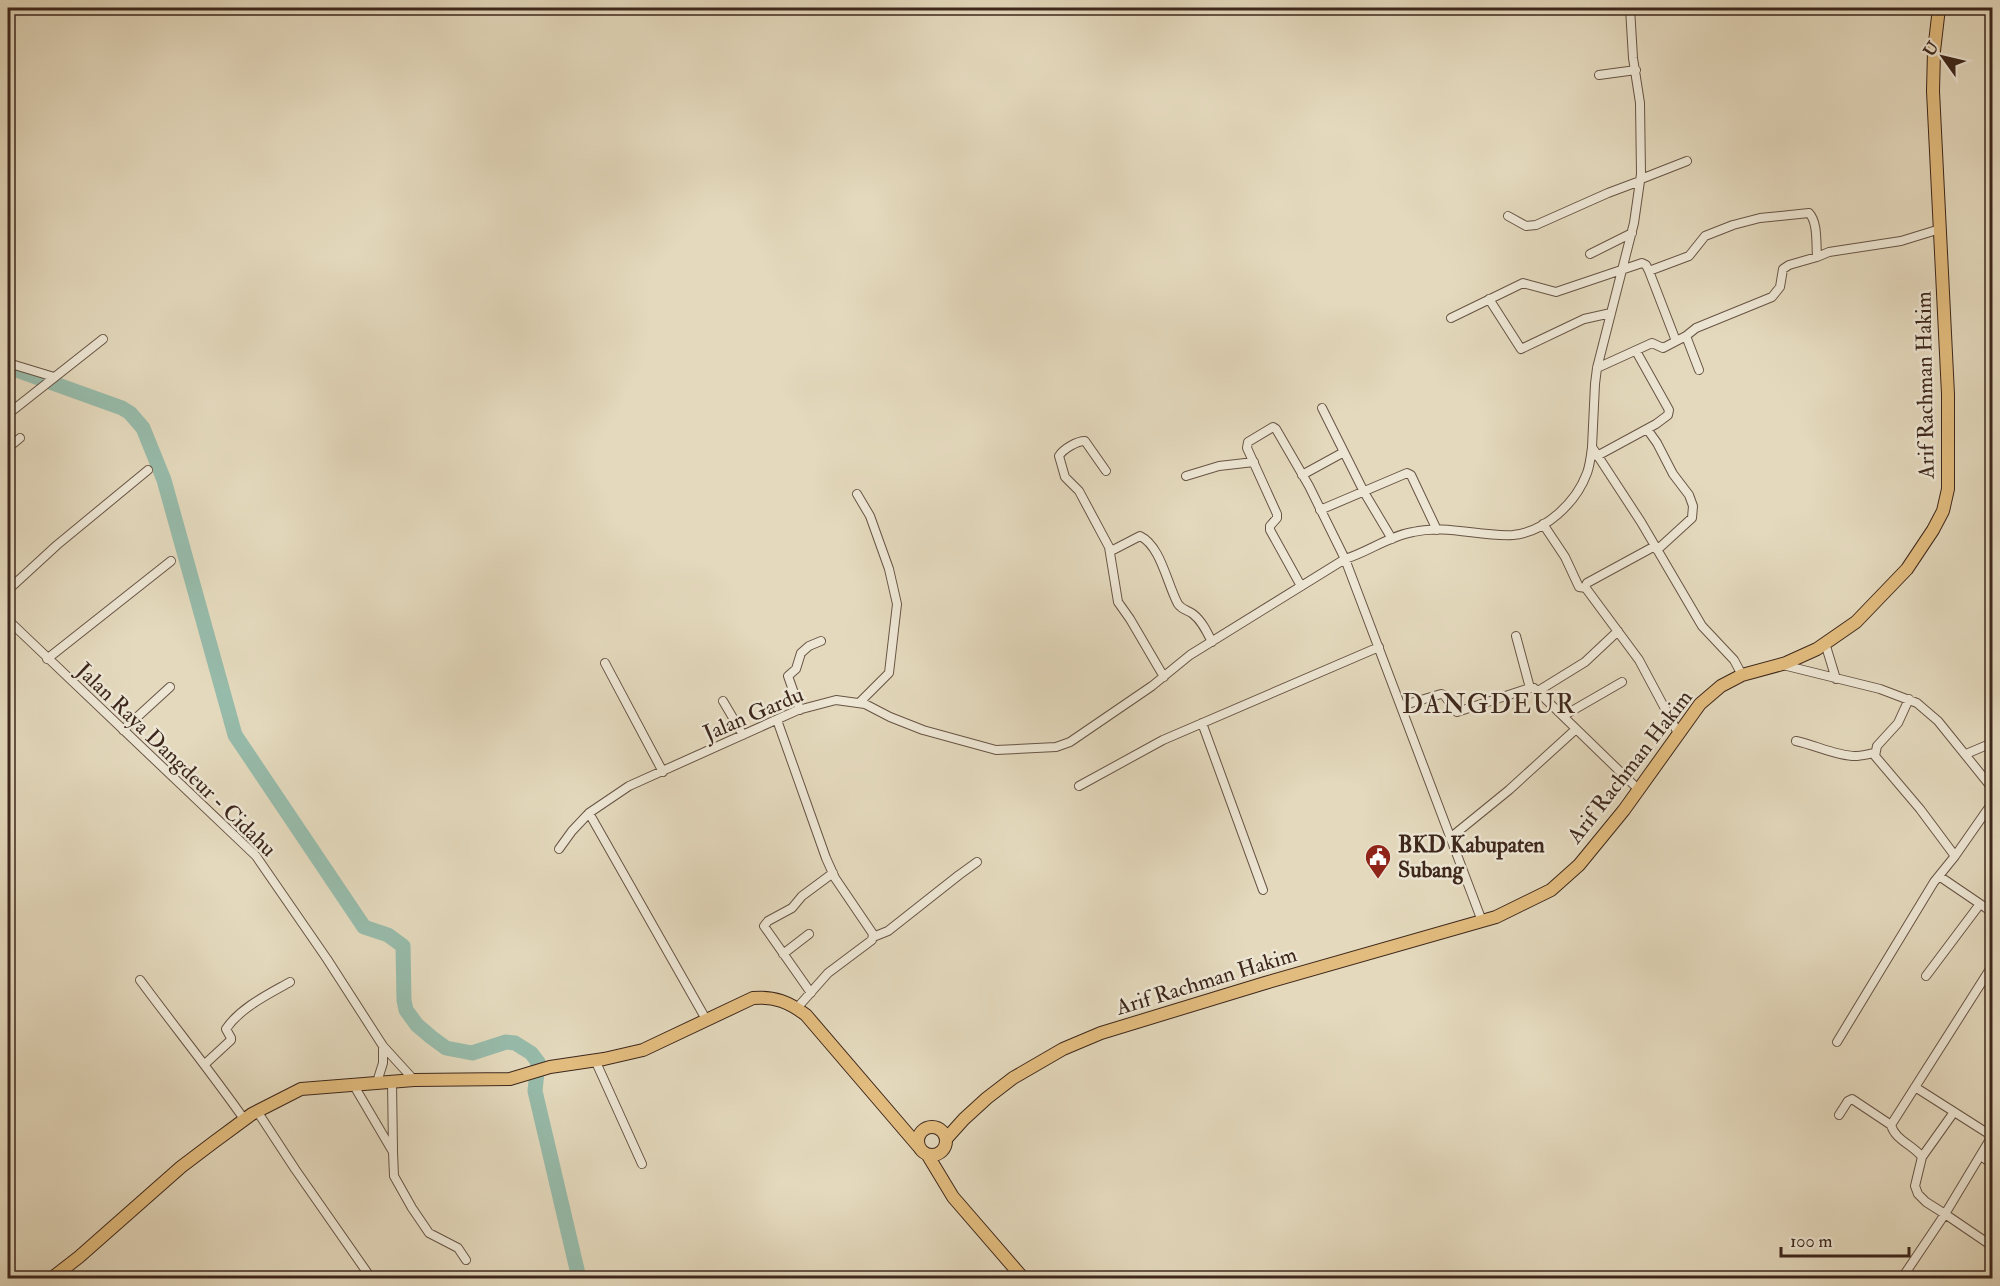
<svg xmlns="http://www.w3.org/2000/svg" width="2000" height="1286" font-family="'IM FELL Double Pica',serif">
  <rect width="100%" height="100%" fill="#e4d9bd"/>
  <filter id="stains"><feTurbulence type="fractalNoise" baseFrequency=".00333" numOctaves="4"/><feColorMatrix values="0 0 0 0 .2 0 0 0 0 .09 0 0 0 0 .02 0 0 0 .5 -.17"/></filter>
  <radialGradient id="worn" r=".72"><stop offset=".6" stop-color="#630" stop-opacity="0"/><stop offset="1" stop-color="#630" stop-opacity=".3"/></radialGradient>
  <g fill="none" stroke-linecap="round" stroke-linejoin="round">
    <!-- river -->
    <path stroke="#97bbaa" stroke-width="15" d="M 8,367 L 122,408 L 130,413 L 143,428 L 164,480 L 235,735 L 364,927 L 388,935 L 403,946 L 404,1000 L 406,1010 L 417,1025 L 431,1037 L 446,1048 L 472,1053 L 506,1042 L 515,1043 L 531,1053 L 538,1062 L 535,1091 L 579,1278"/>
    <!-- street casing -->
    <g stroke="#675444" stroke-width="10">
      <path id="street" d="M 1630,8 L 1633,58 L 1640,103 L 1641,174 L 1634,223 L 1597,368 L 1595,384 L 1592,447 L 1641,522 L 1702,626 L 1734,660 L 1742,675
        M 1599,75 L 1636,70
        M 1641,179 L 1687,161
        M 1508,216 L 1526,226 L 1536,225 L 1608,193 L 1640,181
        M 1590,254 L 1632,233
        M 1649,271 L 1689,256 L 1705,236 L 1733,225 L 1760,218 L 1809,213 C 1818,222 1816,244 1817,257
        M 1489,299 L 1521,349 L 1584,319 L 1611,313
        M 1451,318 L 1523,283 L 1556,292 L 1642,263 L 1646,265 L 1649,271 L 1676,341
        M 1686,336 L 1699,370
        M 8,363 L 54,377
        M 1597,368 L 1652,343 L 1663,348 L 1686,336 L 1696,328 L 1772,297 L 1780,287 L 1783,269 L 1789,265 L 1817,257 L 1829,252 L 1901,241 L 1940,229
        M 1322,408 L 1364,492 L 1392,539
        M 8,414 L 103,339
        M 1647,429 L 1657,443 L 1673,474 L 1689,495 L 1693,506 L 1692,518 L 1657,550
        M 8,448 L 20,438
        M 1597,456 L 1656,424 L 1668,415 L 1669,410 L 1636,351
        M 1106,471 L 1085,441 C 1077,441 1063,449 1059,456 L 1065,477 L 1079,491 L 1109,547 L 1118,602 L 1130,619 L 1164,677
        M 1302,475 L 1344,452
        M 1186,476 L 1219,466 L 1254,462
        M 857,494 L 870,516 L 889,569 L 897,604 L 889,673 L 859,703
        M 1320,510 L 1407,473 L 1411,475 L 1437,530
        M 1543,524 L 1565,557 L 1579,587 L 1586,588
        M 1655,546 L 1587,583 L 1585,587 L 1639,660 L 1678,733
        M 1111,551 L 1140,536 C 1161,546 1167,584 1178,604 C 1182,610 1188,610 1193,614 C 1202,621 1207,632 1212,642
        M 8,590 L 57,545 L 148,470
        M 8,620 L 256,856 L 327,959 L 383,1046 L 414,1080
        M 1516,636 L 1530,688
        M 1825,643 L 1836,679
        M 47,659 L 171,561
        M 605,663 L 663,772
        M 1783,665 L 1880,689 L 1917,703 L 1938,721 L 1992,788
        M 1538,691 L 1585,662 L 1618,631
        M 1909,699 L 1898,723 L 1877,746 L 1875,756 L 1920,809 L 1955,856 L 1992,803
        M 723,701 L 743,735
        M 1401,706 L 1441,694 L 1444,695 L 1457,712 L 1530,688 L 1534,688 L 1638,789
        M 800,710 L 788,676 L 796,669 L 801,653 L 809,646 L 821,641
        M 1563,716 L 1622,682
        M 777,720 L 826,858 L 835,878 L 873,934 L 872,940 L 828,973 L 797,1008
        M 1202,723 L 1263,890
        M 123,730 L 170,687
        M 1796,741 C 1815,745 1837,756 1855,756 C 1861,756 1868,754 1875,753
        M 1966,754 L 1992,743
        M 1079,786 L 1163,740 L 1379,647
        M 589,813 L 707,1021
        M 1450,838 L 1509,790 L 1576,729
        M 559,849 L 572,831 L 589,813 L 629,786 L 798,710 L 836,700 L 865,704 L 890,717 L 923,730 L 996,750 L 1056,747 L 1070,742 L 1152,686 L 1190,655 L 1345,559 L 1309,486 L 1276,429 L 1273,427 L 1248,442 L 1247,448 L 1277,514 L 1277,518 L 1270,526 L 1270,530 L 1301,586
        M 1939,876 L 1992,912
        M 1987,909 L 1992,901
        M 1482,921 L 1345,559 C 1368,552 1389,536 1413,532 C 1446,524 1480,537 1513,535 C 1545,532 1576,503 1587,473 C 1590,465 1591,455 1592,447
        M 873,937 L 888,931 L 959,875 L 977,862
        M 783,954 L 809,934
        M 1926,976 L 1980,904
        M 1984,979 L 1992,985
        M 140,980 C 174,1026 211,1072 244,1119
        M 811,993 L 764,926 L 768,921 L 792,908 L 802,896 L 833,873
        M 1837,1042 L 1934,882 L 1955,856
        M 595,1060 L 642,1164
        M 205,1064 L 231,1040 L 231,1038 L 226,1029 C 240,1008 267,995 290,982
        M 377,1082 L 383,1063 L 383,1046
        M 392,1082 L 393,1150
        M 353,1084 L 393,1152 L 394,1176 L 412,1208 L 429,1233 L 458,1248 L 466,1260
        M 1915,1087 L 1992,1136
        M 257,1111 L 295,1169 L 371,1278
        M 1839,1115 L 1848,1101 L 1852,1099 L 1891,1125
        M 1992,1136 L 1945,1214 L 1992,1246
        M 1981,1156 L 1992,1164
        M 1922,1157 C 1913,1145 1895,1140 1891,1125 L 1992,966
        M 1902,1278 L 1945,1214 L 1926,1202 L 1918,1194 L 1915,1186 L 1922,1157 L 1954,1112"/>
    </g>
    <!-- primary casing -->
    <g stroke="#3d271c" stroke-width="14">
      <path id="primary" d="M918 1141a14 14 0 1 1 28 0a14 14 0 1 1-28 0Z
        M 946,1139 L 964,1119 L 987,1098 L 1013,1078 L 1063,1049 L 1101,1033 L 1265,983 L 1496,917 L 1551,890 L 1579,865 L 1624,810 L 1700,704 L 1721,686 L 1742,675 L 1786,663 L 1817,649 L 1856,622 L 1907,569 L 1933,530 L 1943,511 L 1948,489 L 1948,394 L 1933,91 L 1934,51 L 1939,8
        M 927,1154 L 953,1197 L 1023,1278
        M 52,1278 L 79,1257 L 181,1167 L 214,1142 L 252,1114 L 301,1089 L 414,1080 L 510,1079 L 550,1067 L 604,1059 L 643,1050 L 753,998 C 774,996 789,1002 806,1015 L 919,1147"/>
    </g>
    <!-- street -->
    <use href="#street" stroke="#ede6d4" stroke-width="8"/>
    <!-- primary -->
    <use href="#primary" stroke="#e2bc7e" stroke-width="12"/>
  </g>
  <!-- icons -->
  <defs>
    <g id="civic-pin" transform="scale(1.35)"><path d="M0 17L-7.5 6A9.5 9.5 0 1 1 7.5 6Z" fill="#8f2418" stroke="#ede6d4"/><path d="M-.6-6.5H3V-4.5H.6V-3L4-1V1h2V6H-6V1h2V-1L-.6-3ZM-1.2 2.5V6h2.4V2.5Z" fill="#fff"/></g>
  </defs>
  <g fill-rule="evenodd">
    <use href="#civic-pin" x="1378" y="857"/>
  </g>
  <g text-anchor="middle" stroke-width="5" stroke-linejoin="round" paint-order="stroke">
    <!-- street labels -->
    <g font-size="22" fill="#3d271c" stroke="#ede6d4">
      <text transform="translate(1924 385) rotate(-91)" y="8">Arif Rachman Hakim</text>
      <text transform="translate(753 713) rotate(-23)" y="8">Jalan Gardu</text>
      <text transform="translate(177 759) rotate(44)" y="8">Jalan Raya Dangdeur - Cidahu</text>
      <text transform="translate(1629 766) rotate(-52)" y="8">Arif Rachman Hakim</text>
      <text transform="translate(1206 980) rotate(-17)" y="8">Arif Rachman Hakim</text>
    </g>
    <!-- poi labels -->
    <g font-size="22" font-weight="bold" fill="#3d271c" stroke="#ede6d4" text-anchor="start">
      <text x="1398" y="852">BKD Kabupaten<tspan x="1398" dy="25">Subang</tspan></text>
    </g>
    <!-- quarter labels -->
    <g font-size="26" letter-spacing="1.5" fill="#3d271c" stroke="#ede6d4">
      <text x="1489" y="713">DANGDEUR</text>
    </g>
  </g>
  <!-- margin -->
  <rect width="2000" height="1286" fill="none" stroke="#e4d9bd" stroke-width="30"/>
  <rect x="9" y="9" width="1982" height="1268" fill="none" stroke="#3d271c" stroke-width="3"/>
  <rect x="15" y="15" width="1970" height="1256" fill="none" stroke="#3d271c" stroke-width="1.5"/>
  <!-- north arrow -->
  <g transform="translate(1943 57) rotate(304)" stroke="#ede6d4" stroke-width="4.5" paint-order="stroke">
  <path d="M0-4.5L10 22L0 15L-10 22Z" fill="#3d271c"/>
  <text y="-9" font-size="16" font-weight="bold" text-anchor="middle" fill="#3d271c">U</text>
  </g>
  <!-- scale -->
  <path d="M1781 1247v9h128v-9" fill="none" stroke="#3d271c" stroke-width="3"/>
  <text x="1790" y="1247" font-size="18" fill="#3d271c" stroke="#ede6d4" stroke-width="4.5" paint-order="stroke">100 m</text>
  <rect width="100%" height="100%" filter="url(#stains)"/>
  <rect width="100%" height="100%" fill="url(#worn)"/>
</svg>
